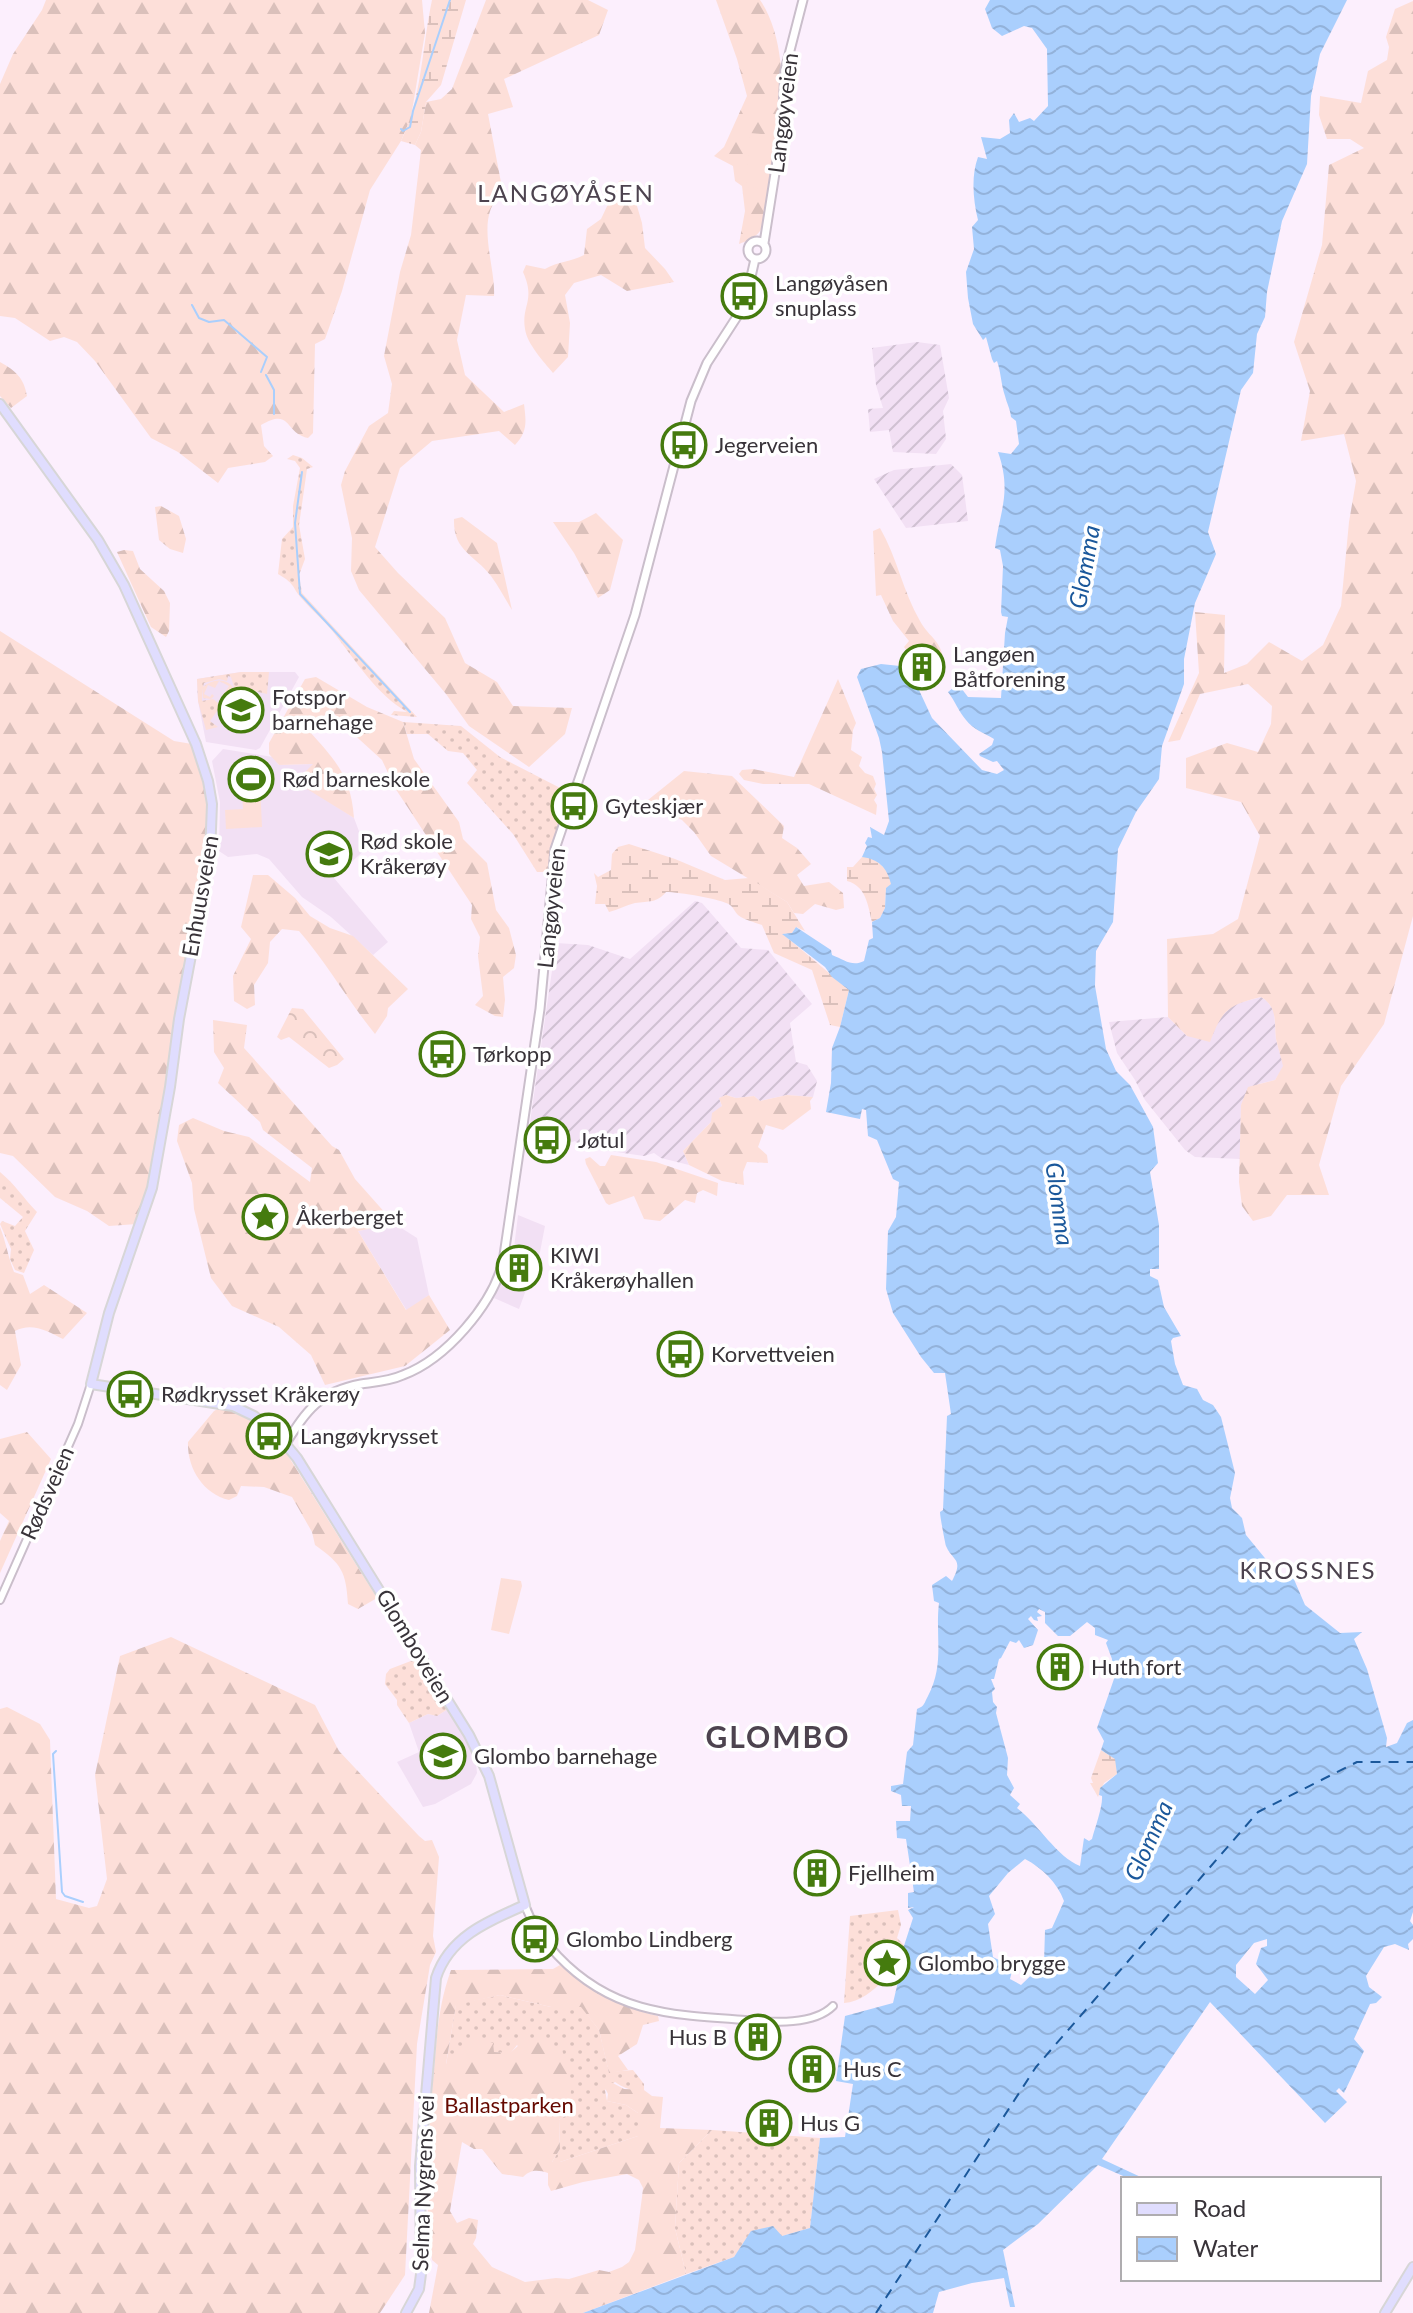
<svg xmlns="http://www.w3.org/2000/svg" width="1413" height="2313" font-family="Lato,sans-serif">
  <defs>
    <pattern id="industrial-furrows" width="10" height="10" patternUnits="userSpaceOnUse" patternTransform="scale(2)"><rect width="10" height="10" fill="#f2e0f4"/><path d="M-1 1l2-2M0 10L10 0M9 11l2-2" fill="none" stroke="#d0c1d2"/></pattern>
    <pattern id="grass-dots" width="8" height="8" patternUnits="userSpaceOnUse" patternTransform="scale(2)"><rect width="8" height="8" fill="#fddfd9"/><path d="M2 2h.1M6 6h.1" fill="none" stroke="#dac0bb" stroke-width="1.8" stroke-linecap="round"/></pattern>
    <pattern id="forest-firs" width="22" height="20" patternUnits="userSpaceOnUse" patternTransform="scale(2)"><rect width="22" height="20" fill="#fddfd9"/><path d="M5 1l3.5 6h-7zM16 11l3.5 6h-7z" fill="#dac0bb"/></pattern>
    <pattern id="wetland-marsh" width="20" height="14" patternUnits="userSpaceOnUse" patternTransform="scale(2)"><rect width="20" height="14" fill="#fddfd9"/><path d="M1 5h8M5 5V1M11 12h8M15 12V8" fill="none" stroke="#dac0bb"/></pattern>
    <pattern id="park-crowns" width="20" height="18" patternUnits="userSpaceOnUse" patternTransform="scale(2)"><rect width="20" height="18" fill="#fddfd9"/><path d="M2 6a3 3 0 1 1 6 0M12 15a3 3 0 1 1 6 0" fill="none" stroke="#dac0bb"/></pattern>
    <pattern id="water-waves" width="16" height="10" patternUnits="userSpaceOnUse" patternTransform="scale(2)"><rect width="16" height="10" fill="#aacffd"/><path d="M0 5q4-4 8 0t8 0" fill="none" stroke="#93b2da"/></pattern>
  </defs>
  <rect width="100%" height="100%" fill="#fceffd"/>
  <!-- built -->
  <path fill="#f2e0f4" d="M 241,672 L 295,672 L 299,677 L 260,748 L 256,750 L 206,742 L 198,701 L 197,679 Z
    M 223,749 L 273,757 L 279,765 L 313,764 L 325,799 L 354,818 L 360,834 L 369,846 L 334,878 L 388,942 L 373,955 L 331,917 L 302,897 L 269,859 L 257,854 L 228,857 L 219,851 L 220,802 L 212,761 Z
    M 518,1215 L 545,1226 L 540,1252 L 519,1309 L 494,1298 L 514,1248 Z
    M 395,1224 L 417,1238 L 429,1295 L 407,1311 L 358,1231 Z
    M 448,1709 L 475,1753 L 477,1773 L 471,1784 L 435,1804 L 423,1807 L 397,1762 L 419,1752 L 409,1723 L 428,1714 L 437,1716 Z"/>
  <!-- industrial -->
  <path fill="url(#industrial-furrows)" d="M 917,342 L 940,345 L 949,398 L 943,411 L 946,439 L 936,454 L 893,452 L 889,430 L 870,432 L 868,409 L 883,408 L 876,385 L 872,348 Z
    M 951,464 L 962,475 L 968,521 L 906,528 L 874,479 L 894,470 Z
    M 695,901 L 702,903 L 741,948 L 768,950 L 812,1004 L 790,1023 L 796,1062 L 807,1065 L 817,1081 L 813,1097 L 787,1095 L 760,1101 L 754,1096 L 736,1098 L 726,1095 L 719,1098 L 722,1106 L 711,1122 L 683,1151 L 689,1165 L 661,1158 L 654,1153 L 644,1156 L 582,1147 L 575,1141 L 569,1143 L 535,1136 L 529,1129 L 556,943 L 588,945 L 630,959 Z
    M 1261,997 L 1267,1001 L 1274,1011 L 1276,1040 L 1284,1066 L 1275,1080 L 1259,1084 L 1241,1105 L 1240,1159 L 1195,1157 L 1185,1150 L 1145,1100 L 1135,1080 L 1117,1053 L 1109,1022 L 1168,1017 L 1187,1036 L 1220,1016 L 1235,1004 Z"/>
  <!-- grass -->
  <path fill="url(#grass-dots)" d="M 293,455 L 302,458 L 313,467 L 307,469 L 299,525 L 305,559 L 299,575 L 302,593 L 417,717 L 391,715 L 394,711 L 407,712 C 377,695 355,660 334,633 C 325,621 313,612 303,600 C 291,587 297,585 278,574 L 282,539 L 293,527 L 293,506 L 300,468 L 295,461 L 287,459 Z
    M 241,672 L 269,672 L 267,694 L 245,689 L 244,695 L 236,694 L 231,677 L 228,676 L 227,681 L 219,679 L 204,683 L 203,687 C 213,678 228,678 235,690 L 233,698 L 227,706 L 221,698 L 229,686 L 219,681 L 215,688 L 208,685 L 204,694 L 210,697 L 212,694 L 214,696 L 211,699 L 203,698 L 202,688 L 202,701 L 213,699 L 218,703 L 220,701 L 222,704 L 210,721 L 218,727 L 206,730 L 198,701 L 197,679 Z
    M 403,722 L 461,726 L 500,757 L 566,791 L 561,801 L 563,810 L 549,868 L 543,872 L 537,872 L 513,834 L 467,783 L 477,770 L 463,753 L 448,751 L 428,734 L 407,734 Z
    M 0,1172 C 16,1185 23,1198 37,1212 L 25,1231 L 34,1250 L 24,1273 L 15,1270 L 10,1259 L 11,1249 L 0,1224 L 2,1221 L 15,1226 L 23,1217 L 0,1198 Z
    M 416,1659 L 448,1709 L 437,1716 L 428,1714 L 409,1723 L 397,1705 L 397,1700 L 385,1684 L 386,1674 L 390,1669 Z
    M 898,1910 L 901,1925 L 897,1938 L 904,1945 L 903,1950 L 886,1958 L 878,1957 L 877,1963 L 883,1967 L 884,1980 C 873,1991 860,2002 844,2003 L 850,1916 Z
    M 500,1995 L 551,2007 L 581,2006 L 599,2030 L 609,2072 L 633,2070 L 644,2084 L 644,2090 C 632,2092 624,2088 615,2082 L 605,2090 L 607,2101 L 626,2105 L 638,2113 L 638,2136 L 560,2162 L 552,2162 L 560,2149 L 559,2120 L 568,2113 L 517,2045 L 510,2054 L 494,2052 L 446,2065 L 456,2004 Z
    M 712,2130 L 820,2138 L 810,2228 L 782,2236 L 752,2231 L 734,2257 L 686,2274 L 675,2228 L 679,2163 Z"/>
  <!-- forest -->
  <path fill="url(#forest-firs)" fill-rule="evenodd" d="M 46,0 L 422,0 L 425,33 L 411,117 L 401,141 L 370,190 L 342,291 L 325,339 L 315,344 L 313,433 L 308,438 C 284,433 292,407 261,425 L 264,446 L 273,456 L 265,462 L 228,468 L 218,483 L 178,452 L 151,438 L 95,361 L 77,342 L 64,337 L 50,341 L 15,318 L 0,316 L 0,84 L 13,54 L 42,10 Z
    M 486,0 L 588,0 L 608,10 L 599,35 L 504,79 L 513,107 L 488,114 L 503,193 C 473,215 496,265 494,296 L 466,295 L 457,340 L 465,375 L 504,412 L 524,404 C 526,421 528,432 515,445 L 499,431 L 432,441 L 400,468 L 375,547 L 398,573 L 445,618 L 465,663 L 497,682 L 513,706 L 572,708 L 565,734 L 529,767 L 469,726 L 446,694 L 359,590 L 351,571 L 352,538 L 341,485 L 345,471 L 369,426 L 388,413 L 392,384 L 384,356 L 400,272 L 411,235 L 421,150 L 415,145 L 421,132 L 426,102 L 441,99 L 452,89 Z
    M 716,0 L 760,0 C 771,15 778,40 780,59 C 785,92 777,204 760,231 C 755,238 747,241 739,244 L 745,211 L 742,186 L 735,181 L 733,166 L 714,156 L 724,147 L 747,96 L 737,59 Z
    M 1413,1 L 1413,916 L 1384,1024 L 1341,1086 L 1319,1165 L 1329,1195 L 1287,1195 L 1271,1216 L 1253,1221 L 1242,1206 L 1239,1182 L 1241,1105 L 1248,1087 L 1275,1080 L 1283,1066 C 1281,1057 1278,1048 1276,1039 C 1274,1022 1278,1007 1261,997 C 1227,1005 1222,1011 1210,1042 L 1187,1036 L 1168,1017 L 1167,939 L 1213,934 L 1238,919 L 1260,836 L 1241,802 L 1186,788 L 1186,758 L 1227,743 L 1258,752 L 1271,724 L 1272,706 L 1248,684 L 1200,694 L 1180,740 L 1168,742 L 1199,673 L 1195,612 L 1225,615 L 1224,673 L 1247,664 L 1269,642 L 1302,661 L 1323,645 L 1341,606 L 1349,522 L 1356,481 L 1344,434 L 1301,441 L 1310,391 L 1294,342 L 1322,245 L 1329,165 L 1364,148 L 1350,139 L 1327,139 L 1319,115 L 1320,96 L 1361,103 L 1368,71 L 1387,60 L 1389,47 L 1386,37 L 1395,9 Z
    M 623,180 L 632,189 L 642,223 L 645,248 L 665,269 L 674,282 L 627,291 L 601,275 L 574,283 L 565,295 L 570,323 L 568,357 L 553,373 C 544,362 527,344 525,329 C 521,305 536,301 523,272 L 526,265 L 545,269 C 558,261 571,262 584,255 L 587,229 L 601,219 L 619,181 Z
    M 0,362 C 16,371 24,378 27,396 L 11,408 L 0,396 Z
    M 161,506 L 179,516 L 186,539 L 183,553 L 170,549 L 159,540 L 155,507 Z
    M 596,513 L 623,540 L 610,590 L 598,598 L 574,553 L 553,522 L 579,522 Z
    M 462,517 L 497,543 L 512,610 C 505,599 499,587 491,576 C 474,554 453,551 454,519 Z
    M 880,528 C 897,557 903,592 920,621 C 930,639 941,639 944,663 C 927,665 914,662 904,647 L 909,641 L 893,621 L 881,595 L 876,596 L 873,531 Z
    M 124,550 L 133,551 L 140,569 L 164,591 L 170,603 L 169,631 L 166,637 L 151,627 L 117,552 Z
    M 0,631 L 174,741 L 192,744 L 204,771 L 211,828 L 144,1207 L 137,1224 L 109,1226 L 87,1211 L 55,1197 L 13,1156 L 0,1153 Z
    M 316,677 L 367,707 L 403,722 L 414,759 L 459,822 L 463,839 L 487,863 L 496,910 L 509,928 L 516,955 L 514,968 L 503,977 L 505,1000 L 503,1017 L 495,1016 L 475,1005 L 483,996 L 478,956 L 480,937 L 471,919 L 472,905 L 395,788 L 382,760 L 349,730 L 330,709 L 310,732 C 337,762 351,777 354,818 L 299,784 L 301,776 L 313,764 L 279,765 L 269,754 L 269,743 L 305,679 Z
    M 838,679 L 856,723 L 853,730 L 851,750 L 862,757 L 859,766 L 865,773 L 873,776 L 876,784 L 874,789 L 877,795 L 874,800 L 877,805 L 876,815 L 809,784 L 763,784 L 744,780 L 739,774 L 742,770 L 753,769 L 794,777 Z
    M 684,771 L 732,776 L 784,826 L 782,838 L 797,848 L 811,864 L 797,875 L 804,886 L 829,882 L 843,893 L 844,908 L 836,910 L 815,904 L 803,914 L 794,913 L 787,902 L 711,856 L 694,832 L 682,820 L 648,803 L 648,800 Z
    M 253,875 L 268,875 L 295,898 L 310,916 L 330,928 L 353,936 L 408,989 L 388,1008 L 387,1016 L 375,1034 C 348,1001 327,963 299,931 L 282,929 L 270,942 L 268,963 L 254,985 L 255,1005 L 247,1009 L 234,1001 L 233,976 L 251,939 L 241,927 Z
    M 213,1020 L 247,1025 L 244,1048 L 332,1146 L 339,1150 L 355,1179 L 395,1224 L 358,1231 L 406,1310 L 429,1295 L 450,1330 L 405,1366 L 325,1385 L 311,1355 L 279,1327 L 232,1306 L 211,1278 L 194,1209 L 192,1183 L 177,1141 L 179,1125 L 193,1118 L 224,1131 L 249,1137 L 310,1182 L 312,1168 L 263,1130 L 260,1122 L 218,1083 L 224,1068 L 214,1052 Z
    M 726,1095 L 736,1098 L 754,1096 L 760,1101 L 787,1095 L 813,1097 L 810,1101 L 811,1109 L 783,1130 L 766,1125 L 758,1147 L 767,1155 L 768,1163 L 747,1162 L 743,1172 L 744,1185 L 722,1181 L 689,1165 L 683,1151 L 711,1122 L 712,1113 L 722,1106 L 719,1098 Z
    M 611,1155 L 656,1162 L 718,1183 L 717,1196 L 703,1190 L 697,1193 L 695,1203 L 685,1200 L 660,1221 L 644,1219 L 634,1196 L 609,1205 L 606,1203 L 586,1164 L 585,1159 L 590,1157 L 600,1166 L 605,1166 Z
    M 0,1227 C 6,1242 8,1257 14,1272 L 23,1275 L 30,1294 L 44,1285 L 87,1313 L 63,1339 C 47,1331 32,1322 15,1331 L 21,1365 L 7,1390 L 0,1385 Z
    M 223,1406 L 243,1414 L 285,1451 L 377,1598 L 358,1609 L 348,1604 C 346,1572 342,1564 315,1545 L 312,1532 L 292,1497 L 264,1487 L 241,1486 L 237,1496 L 229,1500 C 203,1494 187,1468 188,1442 L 214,1411 Z
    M 27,1432 L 51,1459 L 0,1573 L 0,1541 L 9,1521 L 0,1513 L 0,1439 Z
    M 171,1637 L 315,1705 L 339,1751 L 419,1836 L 425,1841 L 432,1840 L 439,1857 L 433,1936 L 436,1952 L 430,1965 L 417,2044 L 405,2275 L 380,2313 L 0,2313 L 0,1709 L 7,1707 L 40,1724 L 50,1740 L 56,1899 L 89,1908 L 97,1906 L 107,1879 L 95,1775 L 120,1656 Z
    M 560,1965 C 591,1992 619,2007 658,2016 L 659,2021 L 643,2025 L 637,2044 L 618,2056 L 628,2070 L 609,2073 L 599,2030 L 581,2007 L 551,2007 L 500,1995 L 456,2005 L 446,2064 L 478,2039 L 493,2043 L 494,2052 L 510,2053 L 528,2037 L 562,2049 L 571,2088 L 570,2112 L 559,2120 L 560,2149 L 552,2162 L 560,2162 L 638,2136 L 638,2113 L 626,2105 L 607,2101 L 608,2094 L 604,2086 L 609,2081 L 624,2089 L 644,2090 L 652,2096 L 663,2097 L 660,2128 L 712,2130 L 679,2163 L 675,2228 L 686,2274 L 583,2313 L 429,2313 L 438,2265 L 432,2260 C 424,2201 428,2140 433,2080 C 437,2040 437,2009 451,1970 L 553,1969 ZM 462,2142 L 474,2149 L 482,2149 L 502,2174 L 523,2177 C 531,2169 538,2170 548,2173 L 548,2185 L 551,2191 L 583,2182 L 627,2174 L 639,2180 L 643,2188 L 642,2197 L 635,2250 L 629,2262 L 622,2267 L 609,2272 L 599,2270 L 569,2279 L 556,2278 L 525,2282 L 492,2267 L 473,2244 L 476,2238 L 478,2220 L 469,2218 L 457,2223 L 450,2211 Z"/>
  <!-- wetland -->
  <path fill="url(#wetland-marsh)" d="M 432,0 L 466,0 L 441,85 L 426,102 L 421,132 L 415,145 L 401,141 C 422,99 422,46 432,0 Z
    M 629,844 L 675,859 L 725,880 L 749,878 L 787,902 L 805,931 L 796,927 L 792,933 L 783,934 L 849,990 L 840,1027 L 830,1025 L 812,970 L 774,953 L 762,925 C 754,922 744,920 738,915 C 735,912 733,907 730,905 C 722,899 678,892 666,892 C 657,903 649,901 635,903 C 626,905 618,910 609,912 L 605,904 L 595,904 L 597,886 L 594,873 L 598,877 L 611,870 L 612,854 L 618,847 Z
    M 862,857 L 872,857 L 888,871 L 892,885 L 886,888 L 885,908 L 880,918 L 872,922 C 868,905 866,886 847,881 L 847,867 L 853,867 Z
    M 1101,1750 L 1116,1759 L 1117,1774 L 1104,1783 L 1098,1797 L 1090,1783 L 1093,1783 L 1091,1778 Z"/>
  <!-- park -->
  <path fill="url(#park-crowns)" d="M 292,1008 L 303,1009 L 344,1059 L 337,1065 L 329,1068 L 289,1037 L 281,1040 L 277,1037 Z"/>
  <!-- pitch -->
  <path fill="#fddfd9" d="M 750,133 L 772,135 L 767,189 L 746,187 Z
    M 259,762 L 262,827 L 226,829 L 225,810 L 243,809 L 240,763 Z
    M 501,1578 L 521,1581 L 522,1586 L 509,1634 L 491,1630 Z"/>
  <!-- water -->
  <path fill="url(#water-waves)" fill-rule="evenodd" d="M 990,0 L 1347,0 L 1320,54 L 1311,96 L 1307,164 L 1282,221 L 1267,292 L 1265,317 L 1257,334 L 1253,373 L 1241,390 L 1208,532 L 1216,554 L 1195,603 L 1184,659 L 1184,684 L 1162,746 L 1159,779 L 1136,812 L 1118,849 L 1113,922 L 1096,951 L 1095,986 L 1106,1049 L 1116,1071 L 1130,1085 L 1153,1127 L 1158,1163 L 1150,1172 L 1159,1225 L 1159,1269 L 1150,1269 L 1150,1276 L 1158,1280 L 1164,1307 L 1181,1336 L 1173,1338 L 1171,1341 L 1175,1364 L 1183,1385 L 1197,1389 L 1203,1400 L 1213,1405 L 1221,1417 L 1235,1473 L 1230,1498 L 1232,1508 L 1242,1518 L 1246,1535 L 1282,1579 L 1293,1577 L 1305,1605 L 1340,1633 L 1362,1632 L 1354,1639 L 1367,1669 L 1387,1738 L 1386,1747 L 1397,1743 L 1407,1723 L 1413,1720 L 1413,1912 L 1410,1921 L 1413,1925 L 1413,1939 L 1408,1944 L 1409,1950 L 1395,1944 L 1384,1947 L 1366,1976 L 1369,1987 L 1382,1997 L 1376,2003 L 1370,2004 L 1354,2039 L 1364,2051 L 1344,2093 L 1339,2088 L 1336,2091 L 1347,2102 L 1325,2123 L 1210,2002 L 1102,2159 L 1145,2179 L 1130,2179 L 1098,2165 L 1038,2224 L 1003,2250 L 1015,2307 L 1010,2307 L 1004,2278 L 972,2283 L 939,2292 L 933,2313 L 583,2313 L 734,2257 L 751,2231 L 773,2226 L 782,2236 L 810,2228 L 820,2138 L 845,2137 L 853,2084 L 836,2081 L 845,2016 L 893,2003 L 900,1973 L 893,1971 L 891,1962 L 902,1952 L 913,1918 L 908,1910 L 914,1907 L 908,1908 L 908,1893 L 914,1892 L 906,1839 L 897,1838 L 896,1821 L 910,1821 L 911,1806 L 902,1806 L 901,1795 L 891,1791 L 891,1786 L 903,1784 L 907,1752 L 913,1745 L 917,1709 C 925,1706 924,1703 928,1696 C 945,1664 935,1635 939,1603 L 934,1601 L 932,1585 L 946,1576 L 952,1581 C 964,1558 953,1562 946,1546 C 945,1543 940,1516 940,1512 L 943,1510 L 947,1416 L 951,1414 L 945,1373 L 934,1373 L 921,1357 L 893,1313 L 886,1289 L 888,1231 L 896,1217 L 899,1182 L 893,1179 L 877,1140 L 868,1136 L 866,1110 L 862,1109 L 860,1119 L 826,1112 L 831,1083 L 832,1048 L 840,1027 L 849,990 L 832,977 L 825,967 L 782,934 L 792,933 L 796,927 L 831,950 L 832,955 C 845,960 852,967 864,961 L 869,940 L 873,938 L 872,922 L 880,918 L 885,908 L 886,888 L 891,884 C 887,867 878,859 862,857 L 867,846 L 865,843 L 868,837 L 872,838 L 870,827 L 884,835 L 889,821 L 882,752 L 879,738 L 857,677 L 861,669 L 881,664 L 900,666 L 919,690 L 932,718 L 982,770 L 997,774 L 1004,770 L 997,761 L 993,762 L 980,756 L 979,754 L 992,745 L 994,739 C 984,733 973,729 966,720 C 959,712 955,701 948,692 L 958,684 L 968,697 L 1001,698 L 1005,633 L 1008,617 L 1002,616 L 1001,612 L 1003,566 L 1000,550 L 995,548 C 1000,510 1012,492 998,452 L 1011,454 L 1019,444 L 1016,421 L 1011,417 C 1010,408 1007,404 1005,396 C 1001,385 1001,372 997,361 L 994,363 L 992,359 L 986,337 L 983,340 L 973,324 L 968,298 L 966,272 L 974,249 L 972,227 L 978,220 C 973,200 971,176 978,157 L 987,159 L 981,137 L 1000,139 L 1010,133 L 1009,120 L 1014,113 L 1019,122 L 1030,118 L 1034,121 L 1048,106 L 1047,49 L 1032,28 L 1024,26 L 1002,36 L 992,28 L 985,9 ZM 1039,1609 L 1045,1612 L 1045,1623 L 1058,1636 L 1070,1636 L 1087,1622 L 1095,1628 L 1095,1635 L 1108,1640 L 1106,1643 L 1112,1659 L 1111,1672 L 1115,1676 L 1097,1728 L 1104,1741 L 1101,1750 L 1115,1759 L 1117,1774 L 1100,1788 L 1099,1795 L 1102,1796 C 1103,1806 1095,1828 1092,1839 L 1089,1841 L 1084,1838 L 1080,1866 C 1057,1857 1038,1824 1017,1808 L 1020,1804 L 1010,1795 L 1014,1788 L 1007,1775 L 1008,1758 L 996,1713 L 997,1707 L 993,1702 L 992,1692 L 995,1689 L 991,1679 L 994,1679 L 999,1659 L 1001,1658 L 1010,1641 L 1016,1643 L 1019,1640 L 1024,1648 L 1033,1645 L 1038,1630 L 1028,1619 L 1031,1616 L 1034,1620 L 1038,1621 L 1037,1617 L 1042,1616 L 1037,1612 ZM 1025,1859 C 1042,1868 1057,1882 1064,1901 L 1052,1928 L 1045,1930 L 1044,1963 L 1021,1985 L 1010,1979 L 1013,1967 L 993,1957 L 988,1924 L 995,1914 L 989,1896 L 1008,1873 ZM 1267,1939 L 1267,1946 L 1261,1948 L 1256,1964 L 1268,1980 L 1255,1994 L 1236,1977 L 1236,1965 L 1254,1943 Z"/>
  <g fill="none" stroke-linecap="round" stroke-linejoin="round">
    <!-- stream -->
    <path stroke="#aacffd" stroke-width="2" d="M 401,129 L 403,131 L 410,127 L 413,111 L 450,0
      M 192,305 L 199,318 L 209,322 L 224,320 L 267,357 L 261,372
      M 266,375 L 274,390 L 274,414
      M 302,472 L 295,523 L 300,594 L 410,712
      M 56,1751 L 53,1754 L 62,1892 L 65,1896 L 83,1902"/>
    <!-- ferry -->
    <path stroke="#1b589b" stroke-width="2" stroke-dasharray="10 8" stroke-linecap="butt" d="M 876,2313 L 1036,2067 L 1258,1812 L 1357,1762 L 1413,1762"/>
    <!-- tertiary casing -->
    <g stroke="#cabecb" stroke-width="10">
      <path id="tertiary" d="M 0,1600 L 78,1424 L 91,1384
        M 525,1905 C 532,1925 544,1941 558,1956 C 612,2013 671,2015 745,2020 C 771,2022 813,2026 833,2006"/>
    </g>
    <!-- secondary casing -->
    <g stroke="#cabecb" stroke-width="11">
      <path id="secondary" d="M748 250a9 9 0 1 1 18 0a9 9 0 1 1-18 0Z
        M 764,243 L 782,129 L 785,70 L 803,0
        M 286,1443 C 307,1410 319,1392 361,1384 C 375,1382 390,1381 403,1375 C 446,1359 492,1305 503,1262 L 540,1009 L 555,849 L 635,615 L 691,401 L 707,363 L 740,312 L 748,290 L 755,259"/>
    </g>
    <!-- primary casing -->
    <g stroke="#d7d6d7" stroke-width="12">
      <path id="primary" d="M 0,404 L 98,540 L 124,585 L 196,744 L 208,781 L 212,804 L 210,855 L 179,1019 L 170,1087 L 152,1188 L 109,1313 L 91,1384 L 233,1406 L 254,1416 L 278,1435 L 297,1458 L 469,1735 L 489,1776 L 525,1905 C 488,1921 449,1937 436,1978 L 420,2166 L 421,2274 L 419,2289 L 406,2313
        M 1385,2313 L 1413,2267"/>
    </g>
    <!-- tertiary -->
    <use href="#tertiary" stroke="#fff" stroke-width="6"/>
    <!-- secondary -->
    <use href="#secondary" stroke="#fff" stroke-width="7"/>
    <!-- primary -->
    <use href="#primary" stroke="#e0ddfe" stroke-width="8"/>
  </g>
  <!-- icons -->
  <defs>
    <g id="bus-ring" transform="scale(2.3)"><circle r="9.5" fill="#fff" stroke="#457b0e" stroke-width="1.5"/><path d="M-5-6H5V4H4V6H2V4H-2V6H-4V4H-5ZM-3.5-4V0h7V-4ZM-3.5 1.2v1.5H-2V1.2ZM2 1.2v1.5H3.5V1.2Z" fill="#457b0e"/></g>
    <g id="building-ring" transform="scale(2.3)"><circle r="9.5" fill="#fff" stroke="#457b0e" stroke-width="1.5"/><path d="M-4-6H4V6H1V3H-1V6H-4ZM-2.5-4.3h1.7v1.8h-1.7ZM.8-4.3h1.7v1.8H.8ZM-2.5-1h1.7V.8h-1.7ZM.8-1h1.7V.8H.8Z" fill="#457b0e"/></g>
    <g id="school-ring" transform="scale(2.3)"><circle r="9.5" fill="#fff" stroke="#457b0e" stroke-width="1.5"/><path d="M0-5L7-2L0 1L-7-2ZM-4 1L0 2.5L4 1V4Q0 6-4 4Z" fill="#457b0e"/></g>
    <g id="stadium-ring" transform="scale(2.3)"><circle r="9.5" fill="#fff" stroke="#457b0e" stroke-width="1.5"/><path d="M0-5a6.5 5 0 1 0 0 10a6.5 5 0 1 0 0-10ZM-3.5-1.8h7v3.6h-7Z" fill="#457b0e"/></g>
    <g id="sight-ring" transform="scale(2.3)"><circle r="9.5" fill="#fff" stroke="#457b0e" stroke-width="1.5"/><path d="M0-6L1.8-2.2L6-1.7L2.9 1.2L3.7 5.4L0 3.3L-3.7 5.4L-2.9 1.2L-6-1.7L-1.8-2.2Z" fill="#457b0e"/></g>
  </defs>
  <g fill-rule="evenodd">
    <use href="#bus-ring" x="744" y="296"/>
    <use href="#bus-ring" x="684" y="445"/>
    <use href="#building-ring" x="922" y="667"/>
    <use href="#school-ring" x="241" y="710"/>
    <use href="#stadium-ring" x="251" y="779"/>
    <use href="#bus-ring" x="574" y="806"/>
    <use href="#school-ring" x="329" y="854"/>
    <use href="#bus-ring" x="442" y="1054"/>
    <use href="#bus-ring" x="547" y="1140"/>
    <use href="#sight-ring" x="265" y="1217"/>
    <use href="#building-ring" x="519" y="1268"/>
    <use href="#bus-ring" x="680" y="1354"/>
    <use href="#bus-ring" x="130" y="1394"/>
    <use href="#bus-ring" x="269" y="1436"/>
    <use href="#building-ring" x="1060" y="1667"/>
    <use href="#school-ring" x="443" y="1756"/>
    <use href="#building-ring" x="817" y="1873"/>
    <use href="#bus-ring" x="535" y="1939"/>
    <use href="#sight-ring" x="887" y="1963"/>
    <use href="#building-ring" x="758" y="2037"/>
    <use href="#building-ring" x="812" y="2069"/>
    <use href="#building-ring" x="769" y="2123"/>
  </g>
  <g text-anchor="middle" stroke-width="7" stroke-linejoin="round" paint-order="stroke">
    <!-- street labels -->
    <g font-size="22" fill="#383339" stroke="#fff">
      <text transform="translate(783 113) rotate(-83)" y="8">Langøyveien</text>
      <text transform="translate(200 896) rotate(-80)" y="8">Enhuusveien</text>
      <text transform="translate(551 908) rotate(-84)" y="8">Langøyveien</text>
      <text transform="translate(47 1493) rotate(-66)" y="8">Rødsveien</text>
      <text transform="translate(415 1646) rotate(59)" y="8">Glomboveien</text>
      <text transform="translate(423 2183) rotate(-88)" y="8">Selma Nygrens vei</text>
    </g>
    <!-- poi labels -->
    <g font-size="22" fill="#383339" stroke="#fff" text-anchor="start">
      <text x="775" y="291">Langøyåsen<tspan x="775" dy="25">snuplass</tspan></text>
      <text x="715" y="453">Jegerveien</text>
      <text x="953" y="662">Langøen<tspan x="953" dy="25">Båtforening</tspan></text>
      <text x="272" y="705">Fotspor<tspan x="272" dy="25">barnehage</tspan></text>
      <text x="282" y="787">Rød barneskole</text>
      <text x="605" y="814">Gyteskjær</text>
      <text x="360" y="849">Rød skole<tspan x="360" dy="25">Kråkerøy</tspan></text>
      <text x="473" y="1062">Tørkopp</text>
      <text x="578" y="1148">Jøtul</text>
      <text x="296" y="1225">Åkerberget</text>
      <text x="550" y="1263">KIWI<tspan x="550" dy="25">Kråkerøyhallen</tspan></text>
      <text x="711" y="1362">Korvettveien</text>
      <text x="161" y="1402">Rødkrysset Kråkerøy</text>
      <text x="300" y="1444">Langøykrysset</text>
      <text x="1091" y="1675">Huth fort</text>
      <text x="474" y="1764">Glombo barnehage</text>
      <text x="848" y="1881">Fjellheim</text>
      <text x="566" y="1947">Glombo Lindberg</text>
      <text x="918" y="1971">Glombo brygge</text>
      <text x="727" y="2045" text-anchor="end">Hus B</text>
      <text x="843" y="2077">Hus C</text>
      <text x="800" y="2131">Hus G</text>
    </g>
    <!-- park labels -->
    <g font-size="22" fill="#650901" stroke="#fff">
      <text x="509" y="2113">Ballastparken</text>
    </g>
    <!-- neighbourhood labels -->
    <g font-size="24" letter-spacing="2" fill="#4d434f" stroke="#fff">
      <text x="566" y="202">LANGØYÅSEN</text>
      <text x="1308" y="1579">KROSSNES</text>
    </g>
    <!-- water labels -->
    <g font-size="24" font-style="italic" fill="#1b589b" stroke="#fff">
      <text transform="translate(1085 567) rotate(-80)" y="8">Glomma</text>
      <text transform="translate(1059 1204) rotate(82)" y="8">Glomma</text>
      <text transform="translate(1149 1841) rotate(-66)" y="8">Glomma</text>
    </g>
    <!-- district labels -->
    <g font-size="30" font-weight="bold" letter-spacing="2" fill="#4d434f" stroke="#fff">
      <text x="778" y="1748">GLOMBO</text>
    </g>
  </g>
  <!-- legend -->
  <rect x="1121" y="2177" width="260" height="104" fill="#ffffff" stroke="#afadb0" stroke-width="2"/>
  <rect x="1137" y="2203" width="40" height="12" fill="#e0ddfe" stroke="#afadb0" stroke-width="2"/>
  <text x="1193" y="2217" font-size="24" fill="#383339">Road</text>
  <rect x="1137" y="2237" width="40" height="24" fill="url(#water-waves)" stroke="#afadb0" stroke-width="2"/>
  <text x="1193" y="2257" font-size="24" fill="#383339">Water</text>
</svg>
